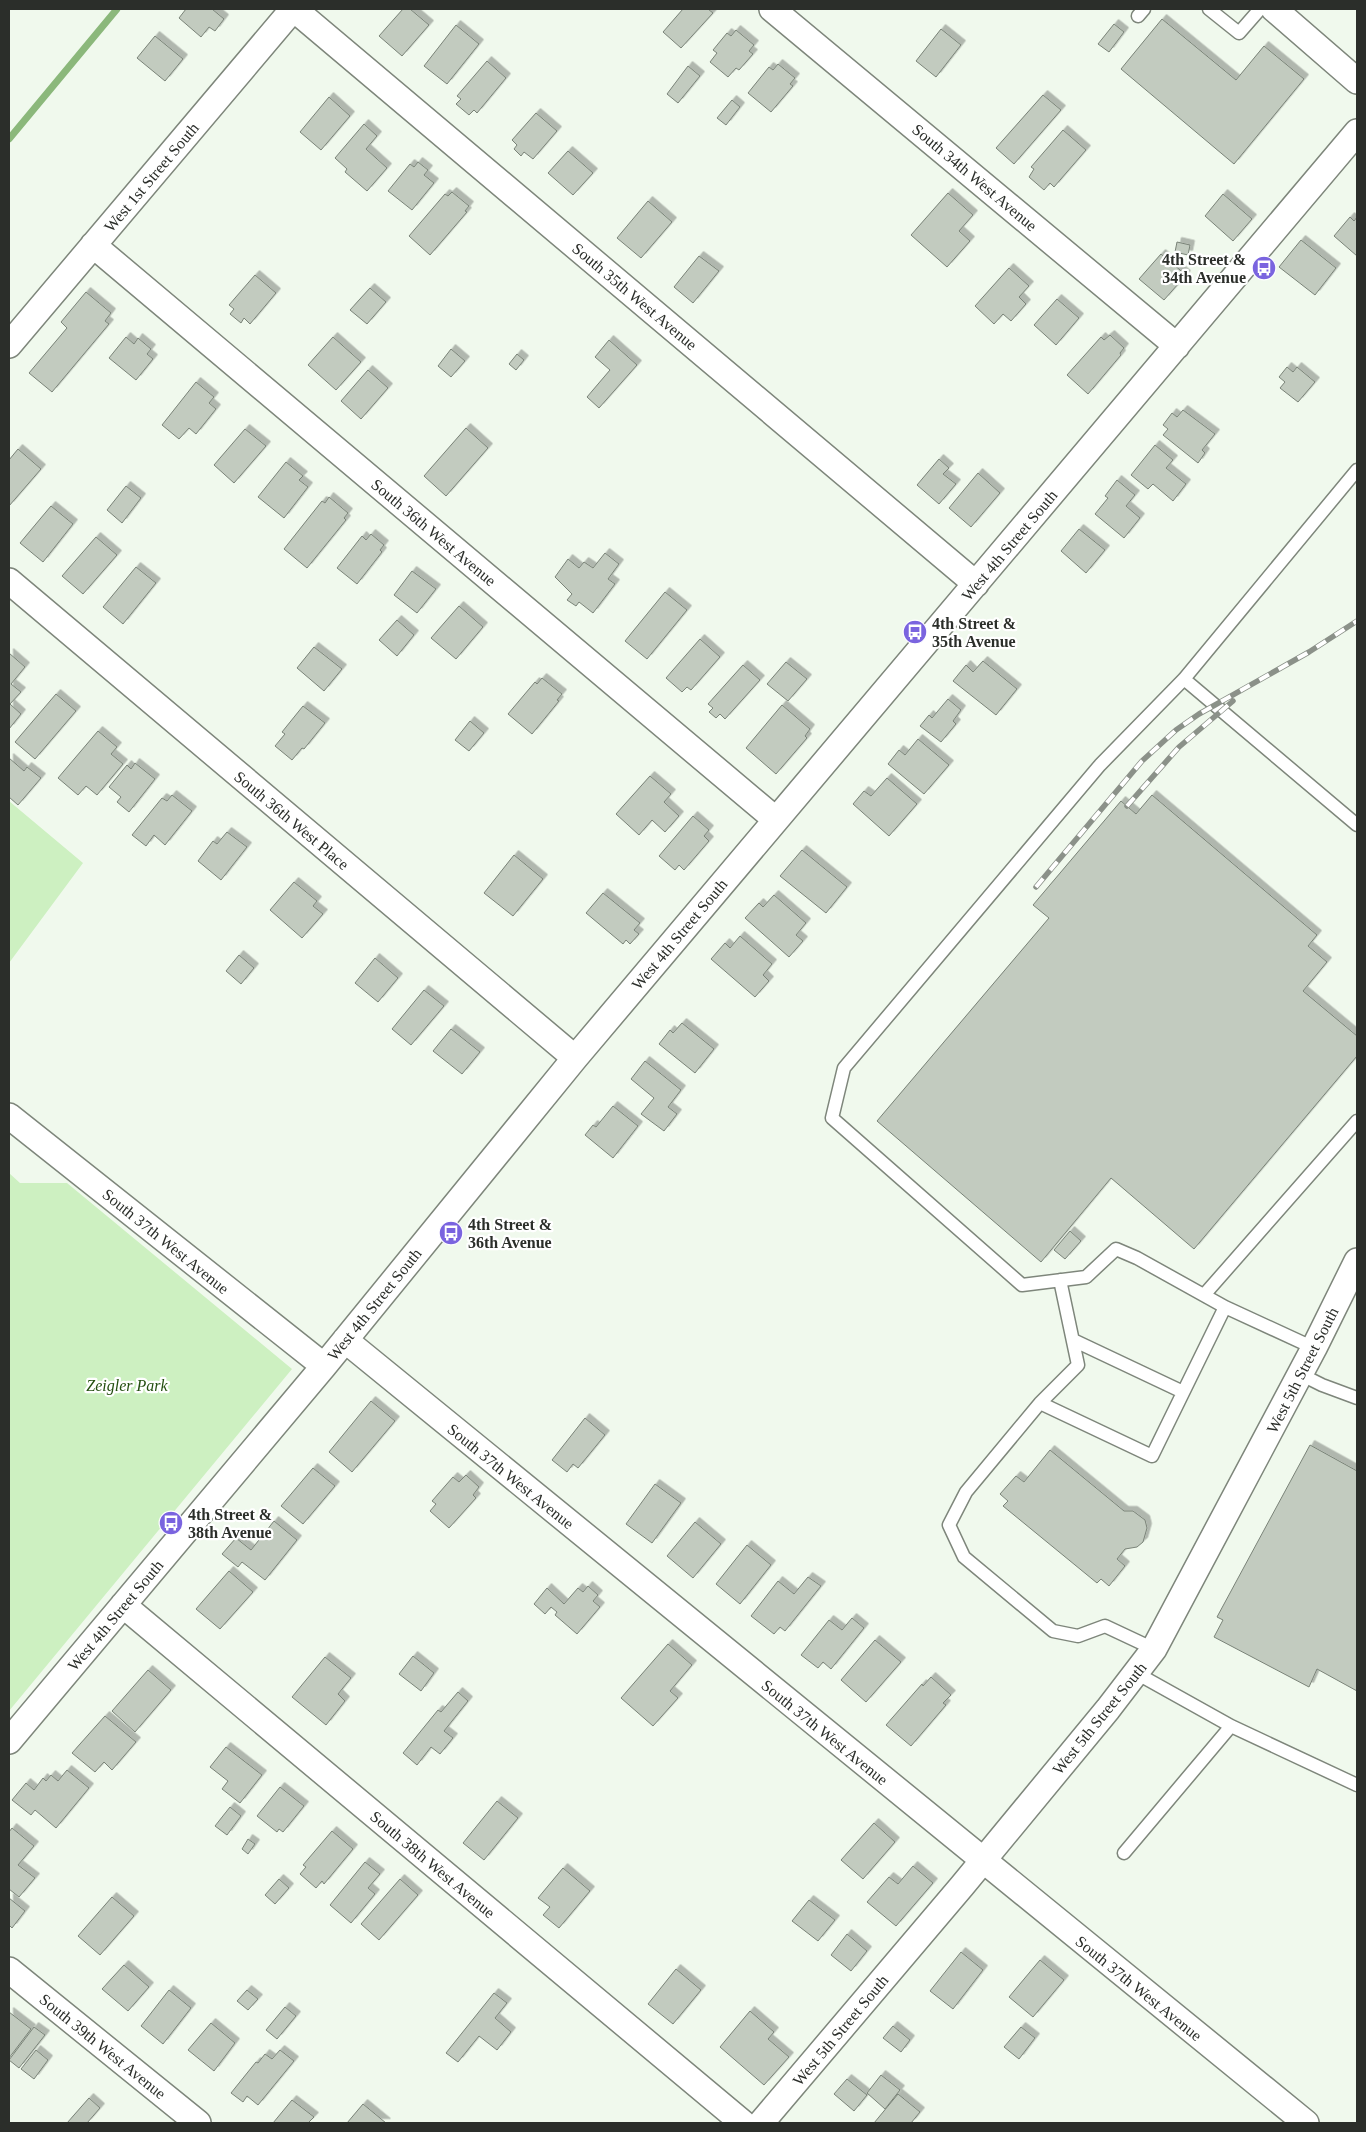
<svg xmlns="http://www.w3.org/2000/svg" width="1366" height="2132" font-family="Georgia,serif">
  <defs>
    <filter id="shadow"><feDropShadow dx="4.5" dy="-4.5" stdDeviation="0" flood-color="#0004"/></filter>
  </defs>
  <rect width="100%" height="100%" fill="#f0f9ed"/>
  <!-- green -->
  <path fill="#cdf0c1" d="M 9,801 L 83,863 L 9,963 Z
    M 9,1173 L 20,1183 L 67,1183 L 292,1369 L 9,1711 Z"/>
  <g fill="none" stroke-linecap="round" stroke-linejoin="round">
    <!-- stream -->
    <path stroke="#8bb87b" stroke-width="7" d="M 9,139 L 117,9"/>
  </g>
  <!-- building -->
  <path fill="#c2cbbf" stroke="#7a8378" filter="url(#shadow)" d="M 186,9 L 212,9 L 224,19 L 215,31 L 209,27 L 201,37 L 179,18 Z
    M 403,9 L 410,9 L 429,25 L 402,56 L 379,36 Z
    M 683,9 L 708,9 L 713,13 L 681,48 L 663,32 Z
    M 1162,19 L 1236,80 L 1264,46 L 1304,79 L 1234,164 L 1121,69 Z
    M 1114,24 L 1124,32 L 1109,52 L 1098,44 Z
    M 456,25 L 479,44 L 447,84 L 424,66 Z
    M 941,29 L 961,45 L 936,77 L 916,61 Z
    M 736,30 L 754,45 L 749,51 L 753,54 L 739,70 L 736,68 L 728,77 L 710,62 L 717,53 L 713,50 L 727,33 L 731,36 Z
    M 155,36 L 183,59 L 165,81 L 137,58 Z
    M 487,61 L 506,78 L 477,113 L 474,110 L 469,115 L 456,104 L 461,99 L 457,96 Z
    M 778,64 L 795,78 L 790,84 L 793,86 L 771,112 L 748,93 L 769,67 L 773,70 Z
    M 688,66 L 700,76 L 678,103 L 667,94 Z
    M 1043,95 L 1061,110 L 1014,164 L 996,148 Z
    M 329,97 L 350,116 L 321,150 L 300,132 Z
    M 732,100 L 740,107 L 726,125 L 717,118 Z
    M 536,113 L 557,131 L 533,159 L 524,152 L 521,156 L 514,149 L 517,145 L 512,140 Z
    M 364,124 L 377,136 L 366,149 L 387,168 L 367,191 L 345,172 L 347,169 L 335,158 Z
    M 1063,130 L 1086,150 L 1054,187 L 1050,183 L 1044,190 L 1029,177 L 1034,169 L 1031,167 Z
    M 568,151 L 593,173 L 573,195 L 548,173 Z
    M 418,162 L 428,170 L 424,175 L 434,183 L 412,210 L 388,191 L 410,164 L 414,167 Z
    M 452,192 L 469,206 L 465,211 L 467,212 L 430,255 L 409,236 L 445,194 L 448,196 Z
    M 948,193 L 973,215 L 959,231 L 970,241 L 947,267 L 911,235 Z
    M 1223,194 L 1252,219 L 1233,241 L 1205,216 Z
    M 648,201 L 672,222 L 641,258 L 617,238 Z
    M 1350,217 L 1354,221 L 1357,217 L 1357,256 L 1334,236 Z
    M 1301,240 L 1336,268 L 1315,295 L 1279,267 Z
    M 1177,242 L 1190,245 L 1188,255 L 1175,252 Z
    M 1161,254 L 1186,275 L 1164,300 L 1139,279 Z
    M 699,256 L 719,271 L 693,303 L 674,287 Z
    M 1009,268 L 1029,286 L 1019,297 L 1026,304 L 1011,321 L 1003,314 L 994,324 L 975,306 Z
    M 255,275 L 276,293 L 250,324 L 244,318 L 241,323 L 230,314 L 234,309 L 229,305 Z
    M 370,288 L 386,302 L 367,324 L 350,310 Z
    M 86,292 L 111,313 L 105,321 L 109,324 L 52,392 L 29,373 L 67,328 L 61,322 Z
    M 1057,299 L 1079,318 L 1056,345 L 1034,325 Z
    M 1110,335 L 1124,348 L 1120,353 L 1121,355 L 1088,394 L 1067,375 L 1101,337 L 1104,340 Z
    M 126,337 L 134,344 L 138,338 L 151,349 L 147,354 L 153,359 L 136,380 L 109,358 Z
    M 333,337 L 361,362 L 336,390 L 308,365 Z
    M 609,340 L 637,365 L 599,408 L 587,397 L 610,370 L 595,357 Z
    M 451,349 L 465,361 L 451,377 L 438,366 Z
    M 517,354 L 524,360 L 516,370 L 509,364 Z
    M 1287,367 L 1293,372 L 1297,367 L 1315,382 L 1298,402 L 1280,388 L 1285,382 L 1279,377 Z
    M 368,370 L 388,388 L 361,419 L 341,401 Z
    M 196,382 L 214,397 L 209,403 L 216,409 L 196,434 L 189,428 L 179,439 L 162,425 Z
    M 1183,410 L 1215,434 L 1202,450 L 1205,453 L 1198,463 L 1163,435 L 1168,429 L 1163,425 L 1172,413 L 1177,417 Z
    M 466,428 L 488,448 L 446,496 L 424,476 Z
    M 245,429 L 266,446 L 234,483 L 214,465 Z
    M 1155,445 L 1173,460 L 1166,468 L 1186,484 L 1173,501 L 1153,484 L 1148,489 L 1131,475 Z
    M 18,449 L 41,469 L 9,506 L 9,460 Z
    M 939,459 L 949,468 L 943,474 L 956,484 L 939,504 L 917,485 Z
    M 286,462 L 303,476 L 299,480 L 308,487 L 284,518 L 258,497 Z
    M 978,473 L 1000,493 L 971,527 L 949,508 Z
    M 1117,480 L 1135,495 L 1126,506 L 1140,518 L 1124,538 L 1095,514 L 1108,498 L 1105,496 Z
    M 126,486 L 141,498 L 122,523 L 107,510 Z
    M 329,497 L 348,513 L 344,518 L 346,520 L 307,568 L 284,549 L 322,501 L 325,503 Z
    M 51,506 L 73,524 L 43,562 L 20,543 Z
    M 1079,529 L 1105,550 L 1086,573 L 1061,551 Z
    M 371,534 L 384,545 L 380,550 L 382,552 L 357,584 L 337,568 L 362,536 L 366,540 Z
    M 96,537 L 117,555 L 83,594 L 62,576 Z
    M 605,553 L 619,564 L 608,579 L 615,584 L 593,613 L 579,602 L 576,606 L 567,600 L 572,594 L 555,577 L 568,559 L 579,568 L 584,562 L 593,568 Z
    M 136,567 L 156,583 L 123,624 L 103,607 Z
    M 412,571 L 436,589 L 417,613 L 394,595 Z
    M 665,592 L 687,610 L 647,659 L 625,641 Z
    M 459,606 L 483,627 L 456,659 L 431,638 Z
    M 397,620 L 414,635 L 397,656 L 379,640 Z
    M 700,639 L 720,657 L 691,690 L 687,687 L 682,692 L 666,678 Z
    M 314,647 L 342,669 L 324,691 L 297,668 Z
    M 9,653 L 25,667 L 11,684 L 21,692 L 10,704 L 21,714 L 9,729 Z
    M 983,661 L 1017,689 L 996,715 L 953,681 L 966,665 L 973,672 Z
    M 786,662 L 807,679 L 788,701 L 767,684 Z
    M 743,665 L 760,680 L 725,719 L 720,714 L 716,718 L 709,712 L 713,708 L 708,704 Z
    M 542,678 L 562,694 L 557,700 L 559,701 L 532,734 L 508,714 L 535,682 L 537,684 Z
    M 56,694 L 76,711 L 35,759 L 15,742 Z
    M 948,699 L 961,710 L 953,721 L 956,724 L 941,742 L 920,726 L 929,715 L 932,718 Z
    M 782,705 L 810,729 L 805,736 L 807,738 L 776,774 L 746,748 Z
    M 303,706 L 325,723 L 304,749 L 302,748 L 292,760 L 275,746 L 285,734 L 282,732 Z
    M 470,721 L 484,733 L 469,751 L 455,740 Z
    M 98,731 L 117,747 L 111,754 L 123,764 L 97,795 L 86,786 L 78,795 L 58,778 Z
    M 918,739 L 949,765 L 924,794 L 888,764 L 899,750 L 905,755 Z
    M 9,758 L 24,771 L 27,767 L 41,778 L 18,805 L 9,797 Z
    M 135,763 L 155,779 L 129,812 L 117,802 L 121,797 L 109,787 L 127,765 L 131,769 Z
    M 650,776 L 671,794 L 664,802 L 679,816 L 665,832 L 652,820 L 639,835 L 616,814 Z
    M 887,778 L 917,804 L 889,836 L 853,804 L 864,791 L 871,796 Z
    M 172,795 L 192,811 L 165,845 L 154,835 L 146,846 L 132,835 L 162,798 L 167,801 Z
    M 1152,795 L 1317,935 L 1308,946 L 1327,962 L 1303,991 L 1357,1036 L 1357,1056 L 1194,1249 L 1111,1178 L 1041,1262 L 877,1121 L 1049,918 L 1033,905 L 1121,801 L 1136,814 Z
    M 693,816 L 709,830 L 704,836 L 709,841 L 684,870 L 679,865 L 675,870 L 659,856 Z
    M 227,832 L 247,847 L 221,880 L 198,861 L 213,841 L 217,844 Z
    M 802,850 L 847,887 L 826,913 L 780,876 Z
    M 514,855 L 543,879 L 513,916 L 484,893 Z
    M 294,882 L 317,901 L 313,906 L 323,914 L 302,938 L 270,910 Z
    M 603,893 L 640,923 L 634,930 L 639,934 L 630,944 L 626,940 L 623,944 L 586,913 Z
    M 774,895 L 806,923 L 796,935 L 803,941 L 789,957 L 745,918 L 759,903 L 763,907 Z
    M 740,936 L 772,964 L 763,975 L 769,981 L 755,997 L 711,959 L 725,943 L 730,948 Z
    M 239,955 L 254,968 L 241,984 L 226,971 Z
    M 375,958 L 398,978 L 378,1002 L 355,983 Z
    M 424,990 L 444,1006 L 411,1045 L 392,1029 Z
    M 682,1023 L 714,1049 L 695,1073 L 659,1044 L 670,1030 L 673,1033 Z
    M 451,1029 L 480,1052 L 462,1074 L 433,1051 Z
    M 645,1061 L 681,1090 L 668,1107 L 677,1114 L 664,1131 L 641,1114 L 654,1098 L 631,1079 Z
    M 613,1106 L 638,1126 L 613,1158 L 585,1135 L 593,1125 L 596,1127 Z
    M 1070,1231 L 1081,1241 L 1065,1259 L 1054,1250 Z
    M 371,1401 L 395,1421 L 352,1472 L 329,1452 Z
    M 585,1418 L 605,1435 L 578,1468 L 573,1464 L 567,1472 L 552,1460 Z
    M 1310,1445 L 1357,1471 L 1357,1691 L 1317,1669 L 1309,1687 L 1214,1637 L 1223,1620 L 1217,1617 Z
    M 1050,1450 L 1124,1511 L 1133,1511 L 1145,1520 L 1147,1528 L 1143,1542 L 1137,1547 L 1125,1549 L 1117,1559 L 1125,1566 L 1109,1586 L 1101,1579 L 1097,1583 L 1003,1506 L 1008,1501 L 1000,1494 L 1016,1476 L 1024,1482 Z
    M 313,1468 L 335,1486 L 303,1524 L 281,1506 Z
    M 466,1475 L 479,1487 L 473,1495 L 476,1498 L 449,1528 L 430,1511 L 436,1504 L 432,1501 L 453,1477 L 459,1482 Z
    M 655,1484 L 681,1503 L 652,1543 L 626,1524 Z
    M 274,1521 L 297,1540 L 265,1580 L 242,1562 L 238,1567 L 222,1554 L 236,1538 L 251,1550 Z
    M 695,1522 L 721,1544 L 693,1578 L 667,1556 Z
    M 747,1545 L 771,1565 L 740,1604 L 716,1584 Z
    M 229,1571 L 253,1592 L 220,1629 L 196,1609 Z
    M 808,1577 L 821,1586 L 785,1631 L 780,1627 L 774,1634 L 751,1616 L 778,1581 L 794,1594 Z
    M 588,1586 L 598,1595 L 593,1601 L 600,1607 L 577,1634 L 555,1615 L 557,1612 L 551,1607 L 545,1614 L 534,1604 L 547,1588 L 564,1604 L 578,1588 L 583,1592 Z
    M 852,1618 L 864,1628 L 831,1669 L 823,1662 L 818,1668 L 801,1655 L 829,1620 L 842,1630 Z
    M 875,1640 L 901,1662 L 866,1702 L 841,1680 Z
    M 668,1644 L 692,1665 L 670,1691 L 678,1698 L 653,1726 L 621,1698 Z
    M 413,1656 L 434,1673 L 421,1691 L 399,1674 Z
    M 325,1657 L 351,1678 L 338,1694 L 345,1701 L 326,1725 L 292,1697 Z
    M 148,1670 L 171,1690 L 135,1732 L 112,1711 Z
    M 931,1677 L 951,1695 L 943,1703 L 946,1705 L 911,1746 L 886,1725 L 922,1684 L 923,1686 Z
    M 458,1692 L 468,1701 L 444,1731 L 453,1738 L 440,1754 L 431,1747 L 417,1765 L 403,1753 L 438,1710 L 441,1712 Z
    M 105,1716 L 136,1742 L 112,1770 L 104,1762 L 95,1772 L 72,1753 Z
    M 226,1747 L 262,1775 L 240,1803 L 222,1789 L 228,1781 L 210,1767 Z
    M 67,1770 L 89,1788 L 56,1828 L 35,1810 L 31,1815 L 12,1800 L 26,1783 L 34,1790 L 43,1778 L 46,1781 L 51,1775 L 58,1781 Z
    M 280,1787 L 304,1806 L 283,1832 L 279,1829 L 277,1832 L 257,1816 Z
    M 497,1801 L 518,1818 L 484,1860 L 463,1843 Z
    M 230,1807 L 241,1816 L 227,1835 L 215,1826 Z
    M 874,1823 L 895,1842 L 863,1879 L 841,1860 Z
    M 12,1828 L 34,1846 L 18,1865 L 35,1878 L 19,1897 L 9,1889 L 9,1832 Z
    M 332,1831 L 353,1849 L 324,1884 L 322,1881 L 316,1888 L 300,1874 L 306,1867 L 303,1865 Z
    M 248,1839 L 255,1844 L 248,1854 L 242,1849 Z
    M 365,1862 L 380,1874 L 368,1888 L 375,1894 L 351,1923 L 330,1905 Z
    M 913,1866 L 933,1883 L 896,1926 L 867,1902 L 889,1877 L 898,1884 Z
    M 563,1868 L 590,1891 L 559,1928 L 543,1915 L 550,1907 L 538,1898 Z
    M 279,1879 L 289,1888 L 275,1904 L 265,1895 Z
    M 400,1879 L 418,1895 L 379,1940 L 361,1924 Z
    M 112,1897 L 134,1916 L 100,1955 L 78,1936 Z
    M 9,1898 L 25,1911 L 12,1928 L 9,1925 Z
    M 809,1900 L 835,1920 L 818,1941 L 792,1921 Z
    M 847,1934 L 867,1951 L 851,1971 L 831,1955 Z
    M 961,1952 L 983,1970 L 953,2009 L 930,1991 Z
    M 1040,1960 L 1064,1980 L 1033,2017 L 1009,1997 Z
    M 124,1965 L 149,1987 L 128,2011 L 102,1989 Z
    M 676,1969 L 701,1990 L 673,2024 L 648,2004 Z
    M 169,1990 L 191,2008 L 163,2044 L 141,2026 Z
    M 247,1990 L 258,1999 L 248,2010 L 237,2001 Z
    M 494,1993 L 507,2003 L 495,2018 L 511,2032 L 497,2050 L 479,2036 L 458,2062 L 446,2053 Z
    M 285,2007 L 296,2016 L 277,2039 L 266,2030 Z
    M 750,2011 L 774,2032 L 768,2039 L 789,2057 L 764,2085 L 720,2047 Z
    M 9,2012 L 31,2029 L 9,2058 Z
    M 211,2023 L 235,2043 L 214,2071 L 188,2050 Z
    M 893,2026 L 910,2040 L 901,2052 L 883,2038 Z
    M 34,2027 L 45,2035 L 19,2068 L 9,2060 Z
    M 1021,2027 L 1035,2038 L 1019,2059 L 1004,2047 Z
    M 36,2050 L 48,2060 L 34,2079 L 21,2069 Z
    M 280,2050 L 294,2061 L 258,2105 L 247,2096 L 243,2102 L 231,2093 L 256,2062 L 258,2063 L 265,2054 L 272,2059 Z
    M 881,2075 L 900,2090 L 885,2109 L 867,2093 Z
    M 847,2079 L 867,2095 L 854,2111 L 834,2094 Z
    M 898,2094 L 920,2112 L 911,2123 L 874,2123 Z
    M 89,2098 L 100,2108 L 87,2123 L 67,2123 Z
    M 292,2100 L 314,2117 L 308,2123 L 273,2123 Z
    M 363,2104 L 386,2123 L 347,2123 Z"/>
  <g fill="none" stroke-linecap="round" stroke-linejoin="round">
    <!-- service casing -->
    <g stroke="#7e867b" stroke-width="15">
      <path id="service" d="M 1209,9 L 1239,33 L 1260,9
        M 1138,16 L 1144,9
        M 1184,679 L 1357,825
        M 1060,1280 L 1078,1365 L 1040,1403 L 966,1492 L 949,1525 L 964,1557 L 1053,1631 L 1078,1636 L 1105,1626 L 1154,1649
        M 1204,1295 L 1357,1121
        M 1073,1340 L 1183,1392
        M 1314,1348 L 1225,1307 L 1137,1258 L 1116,1249 L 1086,1277 L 1022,1285 L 832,1118 L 844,1068 L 1100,765 L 1184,679 L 1357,470
        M 1300,1374 L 1322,1385 L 1357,1398
        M 1040,1403 L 1152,1456 L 1225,1307
        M 1136,1673 L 1231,1726 L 1357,1785
        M 1124,1853 L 1231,1726"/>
    </g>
    <!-- minor casing -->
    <g stroke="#7e867b" stroke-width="28">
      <path id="minor" d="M 294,9 L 976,584
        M 772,9 L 1177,346
        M 1274,9 L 1357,81
        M 93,245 L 775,819
        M 9,345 L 293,9
        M 9,581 L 575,1058
        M 9,1116 L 324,1366
        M 345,1340 L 1306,2123
        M 123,1605 L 743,2123
        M 9,1741 L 324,1366 L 575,1058 L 1357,132
        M 9,1970 L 198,2123
        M 761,2123 L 962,1886 L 1108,1709 L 1154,1649 L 1314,1348 L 1357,1261"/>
    </g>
    <!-- service -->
    <use href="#service" stroke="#fff" stroke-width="12"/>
    <!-- minor -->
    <use href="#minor" stroke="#fff" stroke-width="25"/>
    <!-- rail casing -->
    <g stroke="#8b9189" stroke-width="5.5">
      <path id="rail" d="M 1127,806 L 1179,747 L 1233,701
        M 1036,887 L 1142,761 L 1176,730 L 1199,714 L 1309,652 L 1357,621"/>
    </g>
    <!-- rail -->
    <use href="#rail" stroke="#fff" stroke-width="4" stroke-dasharray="11" stroke-linecap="butt"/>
  </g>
  <!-- icons -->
  <defs>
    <g id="bus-disc" transform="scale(1.25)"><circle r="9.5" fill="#7a64df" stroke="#fff"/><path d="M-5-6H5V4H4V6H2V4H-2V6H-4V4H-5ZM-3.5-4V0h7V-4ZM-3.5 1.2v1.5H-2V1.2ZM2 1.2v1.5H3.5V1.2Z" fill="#fff"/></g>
  </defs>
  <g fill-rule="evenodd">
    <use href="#bus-disc" x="1264" y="268"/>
    <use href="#bus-disc" x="915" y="632"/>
    <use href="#bus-disc" x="451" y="1233"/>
    <use href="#bus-disc" x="171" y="1523"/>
  </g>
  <g text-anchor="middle" stroke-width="4.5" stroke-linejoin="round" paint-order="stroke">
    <!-- street labels -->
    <g font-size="16" fill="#2b2e2a" stroke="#fff">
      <text transform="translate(151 177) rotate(-50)" y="6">West 1st Street South</text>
      <text transform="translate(975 177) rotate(40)" y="6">South 34th West Avenue</text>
      <text transform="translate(635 296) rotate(40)" y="6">South 35th West Avenue</text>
      <text transform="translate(434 532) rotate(40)" y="6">South 36th West Avenue</text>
      <text transform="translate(1009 545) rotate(-50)" y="6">West 4th Street South</text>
      <text transform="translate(292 820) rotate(40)" y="6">South 36th West Place</text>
      <text transform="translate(679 934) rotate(-50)" y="6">West 4th Street South</text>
      <text transform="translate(166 1241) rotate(39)" y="6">South 37th West Avenue</text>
      <text transform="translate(374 1304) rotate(-51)" y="6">West 4th Street South</text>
      <text transform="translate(1302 1370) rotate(-63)" y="6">West 5th Street South</text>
      <text transform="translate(511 1476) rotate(39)" y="6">South 37th West Avenue</text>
      <text transform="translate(115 1615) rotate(-50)" y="6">West 4th Street South</text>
      <text transform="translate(1099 1718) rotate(-51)" y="6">West 5th Street South</text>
      <text transform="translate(825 1732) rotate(39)" y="6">South 37th West Avenue</text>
      <text transform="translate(433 1864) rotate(40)" y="6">South 38th West Avenue</text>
      <text transform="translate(1139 1988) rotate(39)" y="6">South 37th West Avenue</text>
      <text transform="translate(840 2030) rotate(-50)" y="6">West 5th Street South</text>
      <text transform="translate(103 2046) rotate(39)" y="6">South 39th West Avenue</text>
    </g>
    <!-- poi labels -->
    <g font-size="16" font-weight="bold" fill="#2b2e2a" stroke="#fff" text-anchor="start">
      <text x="1246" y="265" text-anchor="end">4th Street &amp;<tspan x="1246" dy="18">34th Avenue</tspan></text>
      <text x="932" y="629">4th Street &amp;<tspan x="932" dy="18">35th Avenue</tspan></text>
      <text x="468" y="1230">4th Street &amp;<tspan x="468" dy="18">36th Avenue</tspan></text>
      <text x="188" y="1520">4th Street &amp;<tspan x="188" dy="18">38th Avenue</tspan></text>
    </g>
    <!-- park labels -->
    <g font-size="16" font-style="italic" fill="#244f10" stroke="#fff">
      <text x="127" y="1391">Zeigler Park</text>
    </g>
  </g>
  <!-- border -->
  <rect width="1366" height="2132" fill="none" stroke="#2b2e2a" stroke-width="20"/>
</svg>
